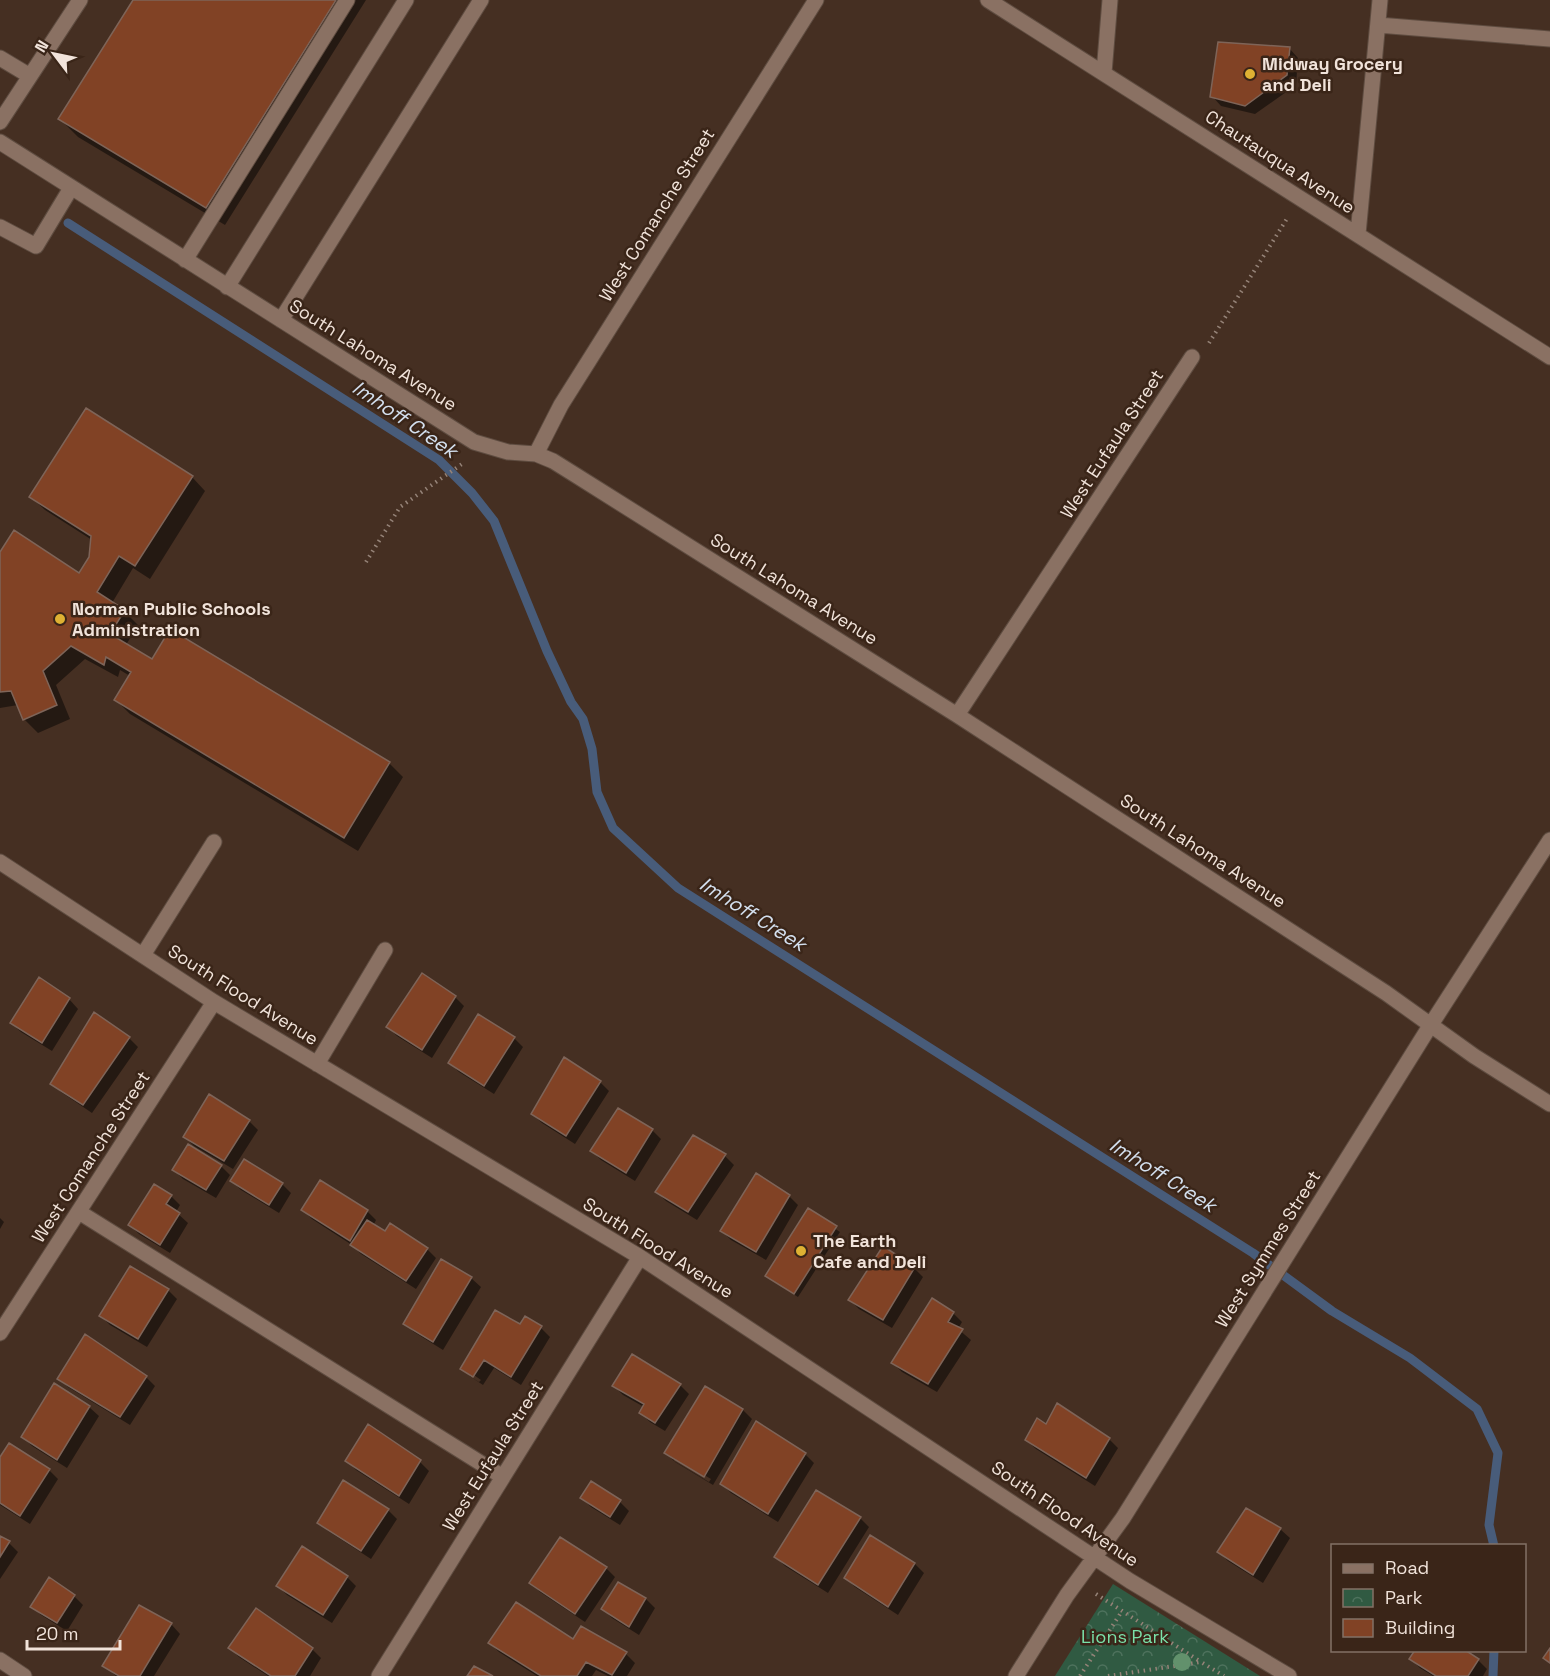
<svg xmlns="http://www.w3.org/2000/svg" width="1550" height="1676" font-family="'Space Grotesk',sans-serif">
  <defs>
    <pattern id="park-crowns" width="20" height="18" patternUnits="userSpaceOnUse" patternTransform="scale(1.5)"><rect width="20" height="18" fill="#305a42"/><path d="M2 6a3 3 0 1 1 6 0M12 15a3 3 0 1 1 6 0" fill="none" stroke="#4e725d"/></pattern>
  </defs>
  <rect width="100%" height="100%" fill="#452f22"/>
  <!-- park -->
  <path fill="url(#park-crowns)" d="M 1113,1584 L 1260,1676 L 1055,1676 Z"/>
  <!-- shadow -->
  <path fill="#0007" fill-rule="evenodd" d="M 134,0 L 366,0 L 225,225 L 78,137 L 60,119 Z
    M 1289,48 L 1298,58 L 1296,85 L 1255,114 L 1221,106 L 1212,96 Z
    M 192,477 L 205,491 L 150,579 L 133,568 L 112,603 L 124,611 L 138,625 L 126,645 L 152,661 L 389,763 L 403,777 L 358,851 L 130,714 L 116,700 L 130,676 L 120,670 L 118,677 L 85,659 L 56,685 L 70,719 L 38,733 L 24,719 L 18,705 L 0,708 L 0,554 L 80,575 L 91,558 L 92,540 L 45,510 L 31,497 Z
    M 39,979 L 69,999 L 78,1009 L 52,1051 L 21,1032 L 11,1023 Z
    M 455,997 L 464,1006 L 432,1058 L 397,1036 L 388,1027 Z
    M 129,1038 L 138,1047 L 92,1113 L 61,1092 L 52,1083 Z
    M 514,1038 L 523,1047 L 494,1094 L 459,1072 L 450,1063 Z
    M 600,1082 L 609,1091 L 575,1144 L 542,1123 L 532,1114 Z
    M 249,1121 L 258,1130 L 233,1169 L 194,1146 L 185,1137 Z
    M 652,1130 L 661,1139 L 635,1181 L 601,1160 L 592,1151 Z
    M 694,1137 L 725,1156 L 734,1165 L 697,1220 L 666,1201 L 657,1192 Z
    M 221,1166 L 230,1175 L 216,1198 L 183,1179 L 174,1170 Z
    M 232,1181 L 282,1184 L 291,1193 L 279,1213 L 241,1190 Z
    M 171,1196 L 180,1205 L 176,1212 L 188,1223 L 170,1253 L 139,1234 L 130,1225 Z
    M 789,1196 L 798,1205 L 766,1260 L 731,1240 L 722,1231 Z
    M 303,1210 L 367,1211 L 376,1220 L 373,1226 L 385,1233 L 390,1226 L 427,1249 L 436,1258 L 416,1289 L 361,1254 L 352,1245 L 312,1219 Z
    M 808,1210 L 840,1232 L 798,1297 L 771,1280 Z
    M 0,1218 L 4,1222 L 0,1229 Z
    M 442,1261 L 471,1278 L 481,1287 L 443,1350 L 414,1332 L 404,1323 Z
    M 914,1268 L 923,1277 L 892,1328 L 859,1309 L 850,1300 Z
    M 168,1290 L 177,1299 L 147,1347 L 110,1325 L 101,1316 Z
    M 953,1313 L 962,1322 L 958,1329 L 971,1340 L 937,1392 L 902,1372 L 893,1363 Z
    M 520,1326 L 541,1328 L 550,1337 L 521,1385 L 494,1368 L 483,1385 L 471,1377 L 479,1382 L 481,1380 L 471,1373 L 471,1377 L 462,1368 Z
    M 632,1357 L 680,1385 L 689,1394 L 665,1431 L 650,1422 L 641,1413 L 644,1407 L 623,1395 L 614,1386 Z
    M 146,1377 L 155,1386 L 130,1425 L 68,1387 L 59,1378 Z
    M 55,1385 L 89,1407 L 99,1416 L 67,1468 L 32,1446 L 23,1437 Z
    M 705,1388 L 743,1410 L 752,1419 L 713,1485 L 675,1462 L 666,1453 ZM 674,1457 L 711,1479 L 709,1482 L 674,1461 Z
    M 368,1426 L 420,1462 L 429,1471 L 409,1504 L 356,1470 L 347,1460 Z
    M 1046,1426 L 1109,1439 L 1118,1448 L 1095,1486 L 1036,1449 L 1026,1440 Z
    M 805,1454 L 814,1463 L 778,1522 L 731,1493 L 722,1484 Z
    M 0,1460 L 49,1470 L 58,1479 L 30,1524 L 0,1505 Z
    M 582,1498 L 620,1502 L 629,1511 L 620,1525 L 591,1507 Z
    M 388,1510 L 397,1519 L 371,1559 L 328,1531 L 319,1522 Z
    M 860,1518 L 869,1527 L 828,1593 L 785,1566 L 776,1557 Z
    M 1280,1529 L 1290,1538 L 1263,1583 L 1228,1561 L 1219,1552 Z
    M 871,1537 L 915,1564 L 924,1573 L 898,1615 L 855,1587 L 845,1577 Z
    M 0,1538 L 9,1543 L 18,1552 L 0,1579 Z
    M 606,1568 L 615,1577 L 585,1622 L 540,1592 L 531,1583 Z
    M 347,1577 L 356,1586 L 332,1623 L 287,1595 L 278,1586 Z
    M 619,1584 L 646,1599 L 655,1608 L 639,1635 L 612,1618 L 603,1609 Z
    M 74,1596 L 83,1605 L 67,1631 L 41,1615 L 32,1606 Z
    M 140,1607 L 171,1624 L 180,1634 L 154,1676 L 116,1676 L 104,1665 Z
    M 574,1641 L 626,1654 L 635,1663 L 627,1676 L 608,1676 L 596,1670 L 592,1676 L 537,1676 L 499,1652 L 490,1643 Z
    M 230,1648 L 312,1649 L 321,1658 L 310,1676 L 268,1676 L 239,1657 Z
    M 1411,1659 L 1478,1660 L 1487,1669 L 1483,1676 L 1433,1676 L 1420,1668 Z"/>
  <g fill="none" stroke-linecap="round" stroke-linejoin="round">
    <!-- stream -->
    <path stroke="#485c7a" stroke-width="9" d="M 68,223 L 439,460 L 472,493 L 494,521 L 547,651 L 571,702 L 583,719 L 592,749 L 597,792 L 613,828 L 678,888 L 1253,1253 L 1332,1311 L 1410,1358 L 1477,1409 L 1498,1453 L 1489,1525 L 1494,1546
      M 1493,1676 L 1494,1650"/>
  </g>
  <!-- building -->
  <path fill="#814225" stroke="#7e6458" stroke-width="1.5" d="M 133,0 L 336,0 L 206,208 L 58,119 Z
    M 1218,42 L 1290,47 L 1287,75 L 1245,106 L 1210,97 Z
    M 86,408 L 193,476 L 135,566 L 119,556 L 97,592 L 125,610 L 110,634 L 152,659 L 170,629 L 390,762 L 344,838 L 114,700 L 131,672 L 106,657 L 104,665 L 71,646 L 43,671 L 57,705 L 23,720 L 11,691 L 0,692 L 0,552 L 14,530 L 79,573 L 89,557 L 91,536 L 29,497 Z
    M 422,973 L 456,996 L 422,1050 L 386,1027 Z
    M 39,977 L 70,998 L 42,1043 L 10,1023 Z
    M 94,1012 L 130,1037 L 83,1105 L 50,1084 Z
    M 478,1014 L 515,1037 L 484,1086 L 448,1063 Z
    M 564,1057 L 601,1081 L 566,1136 L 531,1114 Z
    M 209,1094 L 250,1120 L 224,1161 L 183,1137 Z
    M 618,1108 L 653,1129 L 626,1173 L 590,1151 Z
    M 693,1135 L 726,1154 L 688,1212 L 655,1192 Z
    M 188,1144 L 222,1165 L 206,1190 L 172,1170 Z
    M 244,1159 L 283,1183 L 269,1205 L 230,1181 Z
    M 756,1173 L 790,1195 L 756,1252 L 720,1231 Z
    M 320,1180 L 368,1210 L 350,1241 L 301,1210 Z
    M 154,1184 L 172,1195 L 166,1204 L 180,1213 L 160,1245 L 128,1225 Z
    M 808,1208 L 837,1226 L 794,1294 L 765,1276 Z
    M 367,1220 L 385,1231 L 390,1223 L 428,1248 L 406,1281 L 350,1245 Z
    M 883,1246 L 915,1267 L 883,1320 L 848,1300 Z
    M 441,1259 L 472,1277 L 433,1342 L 403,1324 Z
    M 130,1266 L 169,1289 L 138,1339 L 99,1316 Z
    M 932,1298 L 954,1312 L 948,1322 L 963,1329 L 928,1384 L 891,1363 Z
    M 495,1310 L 520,1324 L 525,1316 L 542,1326 L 511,1377 L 484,1360 L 473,1377 L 460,1369 Z
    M 85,1334 L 147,1376 L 120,1417 L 57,1379 Z
    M 632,1354 L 681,1384 L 655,1423 L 639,1413 L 644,1404 L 612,1386 Z
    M 54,1383 L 90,1406 L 57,1460 L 21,1437 Z
    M 705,1386 L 743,1409 L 704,1477 L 664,1453 Z
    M 1057,1403 L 1110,1438 L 1086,1478 L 1025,1440 L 1037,1418 L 1046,1424 Z
    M 756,1421 L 806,1453 L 768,1514 L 720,1484 Z
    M 368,1424 L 421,1460 L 399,1496 L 345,1461 Z
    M 9,1443 L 50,1469 L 20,1516 L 0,1503 L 0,1457 Z
    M 343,1480 L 389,1509 L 361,1551 L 317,1523 Z
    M 591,1481 L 621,1500 L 610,1517 L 580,1498 Z
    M 816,1490 L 861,1517 L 818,1585 L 774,1557 Z
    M 1246,1508 L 1281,1528 L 1253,1575 L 1217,1552 Z
    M 870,1535 L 915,1563 L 888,1607 L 844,1578 Z
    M 0,1536 L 10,1541 L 0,1557 Z
    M 560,1537 L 607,1567 L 575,1614 L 529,1583 Z
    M 302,1546 L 348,1576 L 323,1615 L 276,1586 Z
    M 49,1577 L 75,1595 L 57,1623 L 30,1607 Z
    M 618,1582 L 646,1598 L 629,1627 L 601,1609 Z
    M 516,1602 L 573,1639 L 581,1626 L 627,1652 L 612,1675 L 586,1662 L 577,1676 L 541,1676 L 488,1643 Z
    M 139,1605 L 172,1623 L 140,1676 L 119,1676 L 102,1666 Z
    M 256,1608 L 313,1648 L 295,1676 L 271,1676 L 228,1648 Z
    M 1550,1648 L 1550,1663 L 1543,1658 Z
    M 1415,1650 L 1465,1650 L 1479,1659 L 1468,1676 L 1436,1676 L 1409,1659 Z
    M 474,1666 L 493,1676 L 467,1676 Z"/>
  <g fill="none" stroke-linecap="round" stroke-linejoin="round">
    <!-- minor casing -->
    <g stroke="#5e4c40" stroke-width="17">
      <path id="minor" d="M 988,0 L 1550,357
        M 1378,25 L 1550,39
        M 0,58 L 30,76
        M 1104,73 L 1110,0
        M 0,122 L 80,0
        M 0,142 L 474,442 L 508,452 L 536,454 L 553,461 L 577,476 L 957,715 L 1386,993 L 1474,1056 L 1550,1104
        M 0,227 L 36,246 L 71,188
        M 1358,234 L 1380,0
        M 185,260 L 347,0
        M 227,287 L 406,0
        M 281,320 L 481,0
        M 536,454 L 561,405 L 816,0
        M 957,715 L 1192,357
        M 0,862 L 214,1002 L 640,1257 L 1130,1581 L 1289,1676
        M 143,955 L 214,842
        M 317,1064 L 385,950
        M 79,1212 L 503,1477
        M 0,1333 L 214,1002
        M 0,1660 L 24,1676
        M 379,1676 L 640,1257
        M 1016,1676 L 1067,1595 L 1123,1518 L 1430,1026 L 1550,840"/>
    </g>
    <!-- path -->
    <path stroke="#958378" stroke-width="4" stroke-dasharray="1.5 4.5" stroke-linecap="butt" d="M 1209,343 L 1288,217
      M 366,562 L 400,507 L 462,464
      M 1096,1594 L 1201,1662
      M 1080,1676 L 1122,1611
      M 1108,1676 L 1201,1662 L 1224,1676"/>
    <!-- minor -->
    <use href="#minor" stroke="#8a7163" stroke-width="15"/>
  </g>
  <!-- trees -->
  <circle fill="#62916c" cx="1182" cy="1662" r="9"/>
  <!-- markers -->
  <g fill="#deb133" stroke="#3a2518" stroke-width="2">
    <circle cx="1250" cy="74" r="6"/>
    <circle cx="60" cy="619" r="6"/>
    <circle cx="801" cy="1251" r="6"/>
  </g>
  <g text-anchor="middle" stroke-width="5" stroke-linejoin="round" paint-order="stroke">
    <!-- poi labels -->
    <g font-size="18" font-weight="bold" fill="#f1e3da" stroke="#3a2518" text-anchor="start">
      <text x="1262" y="70">Midway Grocery<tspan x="1262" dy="21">and Deli</tspan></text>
      <text x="72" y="615">Norman Public Schools<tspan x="72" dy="21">Administration</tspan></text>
      <text x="813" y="1247">The Earth<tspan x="813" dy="21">Cafe and Deli</tspan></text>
    </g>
    <!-- street labels -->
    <g font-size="18" fill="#f1e3da" stroke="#3a2518">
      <text transform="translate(1280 162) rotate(33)" y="6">Chautauqua Avenue</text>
      <text transform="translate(657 215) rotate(-58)" y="6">West Comanche Street</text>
      <text transform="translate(373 355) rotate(32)" y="6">South Lahoma Avenue</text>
      <text transform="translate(1112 444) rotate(-57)" y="6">West Eufaula Street</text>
      <text transform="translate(794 589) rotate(32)" y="6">South Lahoma Avenue</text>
      <text transform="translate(1203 851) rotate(33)" y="6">South Lahoma Avenue</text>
      <text transform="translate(243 995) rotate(32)" y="6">South Flood Avenue</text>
      <text transform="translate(91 1157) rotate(-57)" y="6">West Comanche Street</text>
      <text transform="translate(658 1248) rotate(32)" y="6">South Flood Avenue</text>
      <text transform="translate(1268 1249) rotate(-58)" y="6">West Symmes Street</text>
      <text transform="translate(493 1456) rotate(-58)" y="6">West Eufaula Street</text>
      <text transform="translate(1065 1514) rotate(34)" y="6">South Flood Avenue</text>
    </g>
    <!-- park labels -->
    <g font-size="18" fill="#7ae1a9" stroke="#3a2518">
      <text x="1125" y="1643">Lions Park</text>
    </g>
    <!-- water labels -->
    <g font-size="20" font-style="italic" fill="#d4e0ef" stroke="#3a2518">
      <text transform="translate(405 419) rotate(34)" y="7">Imhoff Creek</text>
      <text transform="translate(753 914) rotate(32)" y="7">Imhoff Creek</text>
      <text transform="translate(1163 1175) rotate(32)" y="7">Imhoff Creek</text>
    </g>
  </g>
  <!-- legend -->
  <rect x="1331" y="1544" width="195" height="108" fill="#3a2518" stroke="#837166" stroke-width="1.5"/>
  <rect x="1343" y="1564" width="30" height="9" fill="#8a7163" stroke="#837166" stroke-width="1.5"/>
  <text x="1385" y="1574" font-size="18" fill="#f1e3da">Road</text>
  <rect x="1343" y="1589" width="30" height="18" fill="url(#park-crowns)" stroke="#837166" stroke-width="1.5"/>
  <text x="1385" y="1604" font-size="18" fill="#f1e3da">Park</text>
  <rect x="1343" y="1619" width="30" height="18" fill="#814225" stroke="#837166" stroke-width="1.5"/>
  <text x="1385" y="1634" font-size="18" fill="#f1e3da">Building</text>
  <!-- north arrow -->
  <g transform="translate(54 54) rotate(302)" stroke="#3a2518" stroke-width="4.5" paint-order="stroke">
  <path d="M0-4.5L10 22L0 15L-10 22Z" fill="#f1e3da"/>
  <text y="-9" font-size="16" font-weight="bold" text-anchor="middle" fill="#f1e3da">N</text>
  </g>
  <!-- scale -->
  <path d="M27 1640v9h93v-9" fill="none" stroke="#f1e3da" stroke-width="3"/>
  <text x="36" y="1640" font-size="18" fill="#f1e3da" stroke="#3a2518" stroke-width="4.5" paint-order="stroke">20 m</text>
</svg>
